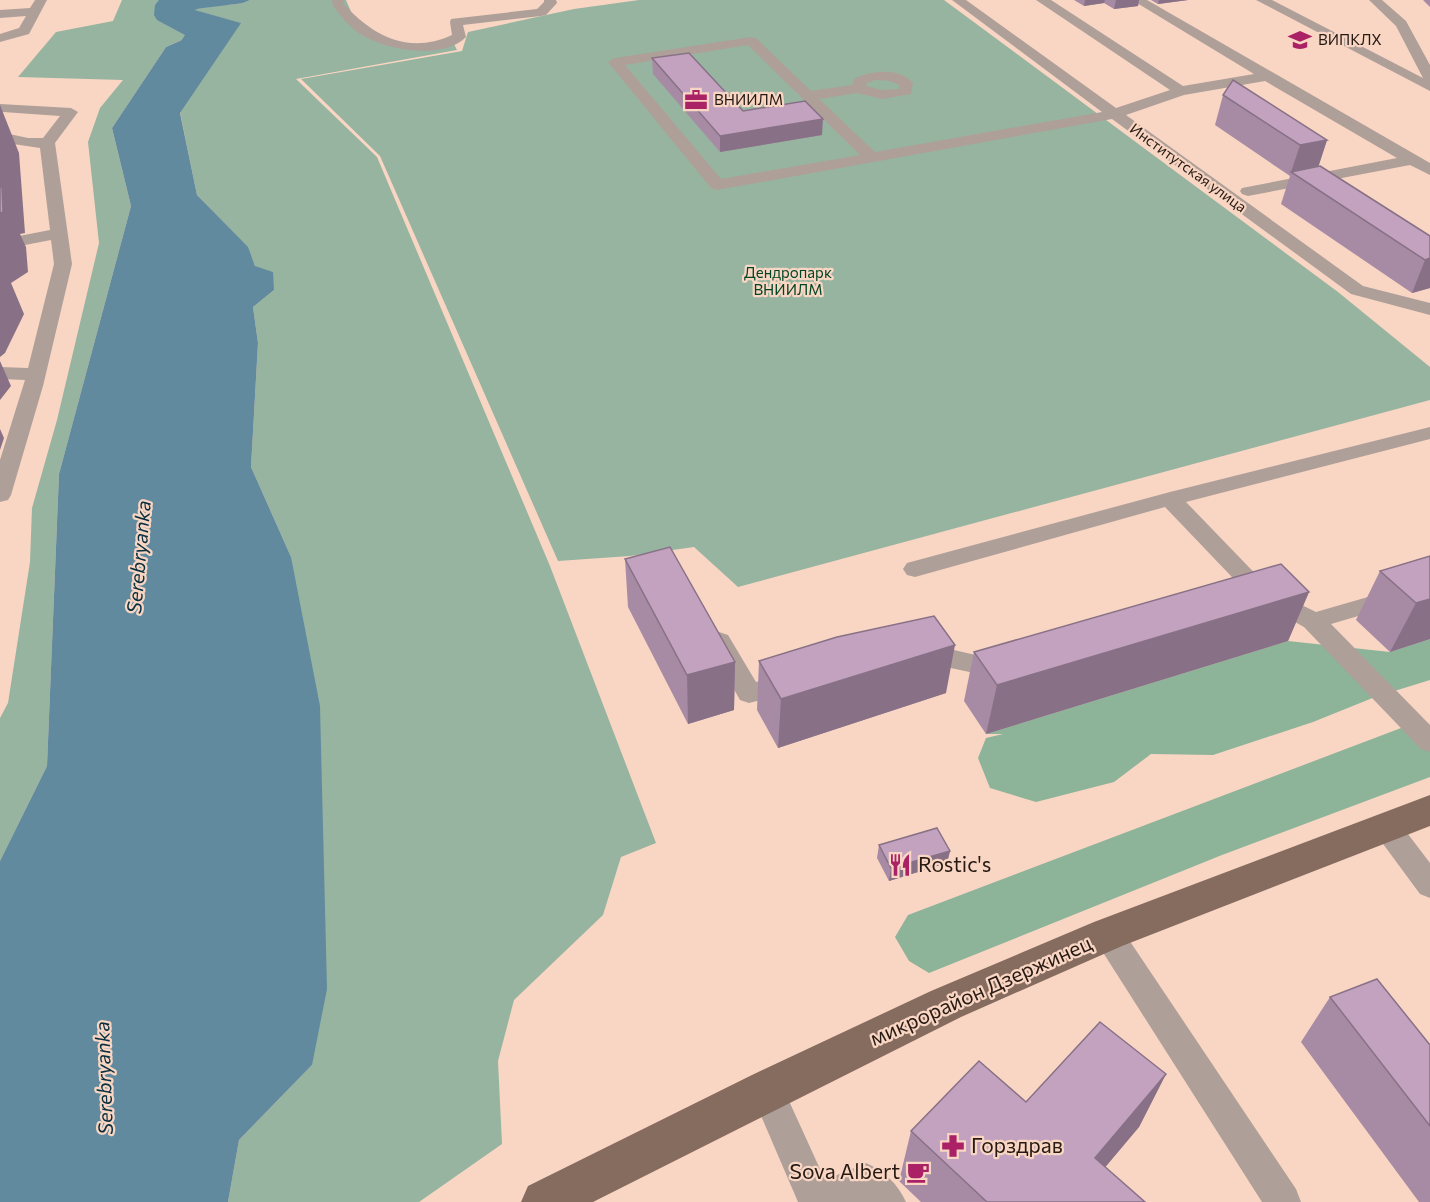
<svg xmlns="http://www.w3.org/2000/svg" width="1430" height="1202" font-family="Commissioner,sans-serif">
  <rect width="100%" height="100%" fill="#f9d6c3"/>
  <!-- green -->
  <path fill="#97b4a0" d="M 122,0 L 173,0 L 165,3 L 199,27 L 198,33 L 166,47 L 112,128 L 131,206 L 59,474 L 47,766 L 0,861 L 0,718 L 8,703 L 30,562 L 32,508 L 57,420 L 99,243 L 88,142 L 100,108 L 123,80 L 18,77 L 56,32 L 113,21 Z
    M 250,0 L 346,0 L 352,14 L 366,30 L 412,48 L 454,44 L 457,50 L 296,79 L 377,157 L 550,566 L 656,843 L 621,857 L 603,915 L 514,1000 L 498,1061 L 502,1144 L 419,1202 L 228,1202 L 239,1140 L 312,1065 L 291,557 L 251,467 L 258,343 L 253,307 L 274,290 L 255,266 L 247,247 L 197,195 L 180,112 L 240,23 L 194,10 C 211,1 232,9 250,0 Z
    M 639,0 L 944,0 L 1338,292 L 1430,367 L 1430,400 L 738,587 L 694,547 L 630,556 L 558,561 L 380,156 L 301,79 L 462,51 L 468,32 L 574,9 Z"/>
  <!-- forest -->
  <path fill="#8db399" d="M 1430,639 L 1430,680 L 1375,697 L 1313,722 L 1213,755 L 1151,754 L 1114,782 L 1036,802 L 990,788 L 978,758 L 986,738 L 1003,734 L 986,734 L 1288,641 L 1390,652 Z
    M 1409,725 L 1430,748 L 1430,777 L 1222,855 L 929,973 L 909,961 L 895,937 L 908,915 Z"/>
  <!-- water -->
  <path fill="#618a9f" d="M 173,0 L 250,0 C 233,9 211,1 195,10 L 241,23 L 180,113 L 197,195 L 248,247 L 255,266 L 273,272 L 274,290 L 253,307 L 258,343 L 251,467 L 291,557 L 320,706 L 327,989 L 312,1065 L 239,1140 L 228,1202 L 0,1202 L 0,861 L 47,766 L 59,474 L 131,206 L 112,128 L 166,47 L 198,33 L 199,27 L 164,10 L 165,3 Z"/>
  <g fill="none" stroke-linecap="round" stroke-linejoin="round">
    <!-- river -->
    <path fill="#618a9f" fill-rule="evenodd" d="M 159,0 L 232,0 L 228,5 L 178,11 L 208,28 L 211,33 L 175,91 L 166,93 L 157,91 L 153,85 L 185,35 L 157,20 L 154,15 L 155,5 Z"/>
    <!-- minor -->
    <path fill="#af9f99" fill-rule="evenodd" d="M 35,0 L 47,0 L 29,34 L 0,42 L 0,34 L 19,28 L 26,16 L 0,18 L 0,10 L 30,8 Z
      M 332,0 L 344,0 L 343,3 C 372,36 409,55 452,35 L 450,22 L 451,19 L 537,9 L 544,2 L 544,0 L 556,0 L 557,3 L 546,15 L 541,16 L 463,25 L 466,37 C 443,61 383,50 359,33 C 348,26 341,15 333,6 Z
      M 952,0 L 966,0 L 1116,108 L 1170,90 L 1036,0 L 1051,0 L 1183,86 L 1254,74 L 1132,0 L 1147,0 L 1430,163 L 1430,175 L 1410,165 L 1248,196 L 1242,194 L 1240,191 L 1242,188 L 1397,158 L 1265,81 L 1184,95 L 1126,115 L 1363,286 L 1430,303 L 1430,315 L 1351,294 L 1112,119 L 717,190 L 711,188 L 608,62 L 615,58 L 751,37 L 756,38 L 811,91 L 852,85 L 855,78 C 873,71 898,67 913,83 L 911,94 L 882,99 L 857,93 L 819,99 L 875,152 L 1102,112 ZM 748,45 L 860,155 L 721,179 L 625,65 ZM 875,80 L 890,81 L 899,85 L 899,89 L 882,90 L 866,86 L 867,83 Z
      M 1256,0 L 1272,0 L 1423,78 L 1396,26 L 1369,0 L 1382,0 L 1406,21 L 1430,65 L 1430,91 Z
      M 0,104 L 71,108 L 78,112 L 55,143 L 72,264 L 43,386 L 11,495 L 8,500 L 0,502 L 0,460 L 25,380 L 0,379 L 0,367 L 28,368 L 54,264 L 51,240 L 25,245 L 19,244 L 16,240 L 19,236 L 50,230 L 40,148 L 0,142 L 0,132 L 28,138 L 43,138 L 60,116 L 3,112 L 0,112 Z
      M 1430,427 L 1430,439 L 1186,502 L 1271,590 L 1316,612 L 1430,579 L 1430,595 L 1331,624 L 1430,725 L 1430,752 L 1421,749 L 1304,627 L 1263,604 L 1260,600 L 1252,598 L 1165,507 L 915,577 L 907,575 L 903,569 L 907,563 L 1170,492 Z
      M 719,632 L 728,635 L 756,682 L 788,675 L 797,677 L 801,684 L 797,691 L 749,703 L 740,700 L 707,641 L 710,635 Z
      M 928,644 L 993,659 L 1002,656 L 1011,658 L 1015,665 L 1011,672 L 993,677 L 913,660 L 909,654 L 913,648 Z
      M 1385,813 L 1395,817 L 1430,863 L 1430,898 L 1420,894 L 1375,833 L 1371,825 L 1375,817 Z
      M 1108,921 L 1119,925 L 1296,1189 L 1301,1202 L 1262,1202 L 1097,943 L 1093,934 L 1097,925 Z
      M 767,1074 L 779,1079 L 825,1180 L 866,1163 C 884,1171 898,1184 906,1202 L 798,1202 L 750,1090 L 755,1079 Z"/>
    <!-- major -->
    <path fill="#866b5f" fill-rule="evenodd" d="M 1430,795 L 1430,826 L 1122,946 L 961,1017 L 593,1202 L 521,1202 L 528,1186 L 752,1075 L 931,991 L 1094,922 Z"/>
  </g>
  <!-- wall -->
  <path fill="#a78ba4" d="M 1074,0 L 1139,0 L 1138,6 L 1114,9 L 1104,3 L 1084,6 Z
    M 1151,0 L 1188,0 L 1158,4 Z
    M 1423,0 L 1430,0 L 1430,7 Z
    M 652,58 L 743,111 L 822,135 L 720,152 L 653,74 Z
    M 1223,95 L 1327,140 L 1318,167 L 1430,236 L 1430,288 L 1412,293 L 1281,204 L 1290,176 L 1215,125 Z
    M 1430,556 L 1430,639 L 1390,652 L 1356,620 L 1380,571 Z
    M 625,559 L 735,662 L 734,710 L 688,724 L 628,607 Z
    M 1309,592 L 1288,641 L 986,734 L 964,701 L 974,652 Z
    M 759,661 L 946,693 L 778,748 L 757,710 Z
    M 879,845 L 950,851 L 947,863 L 889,881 L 877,858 Z
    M 1330,997 L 1430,1045 L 1430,1202 L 1419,1202 L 1301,1042 Z
    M 1166,1074 L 1139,1127 L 1105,1167 L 1145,1202 L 921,1202 L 899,1181 L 911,1131 L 1026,1102 Z"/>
  <!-- shaded-wall -->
  <path fill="#887186" d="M 1085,0 L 1105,0 L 1104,3 L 1084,6 Z
    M 1116,0 L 1139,0 L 1138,6 L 1114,9 Z
    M 1159,0 L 1188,0 L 1158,4 Z
    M 0,105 L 19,153 L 25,233 L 20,234 L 26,247 L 28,272 L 11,283 L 24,314 L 5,353 L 0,357 Z
    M 823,119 L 822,135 L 720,152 L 720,136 Z
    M 1327,140 L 1317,171 L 1291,172 L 1300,145 Z
    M 1430,258 L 1430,288 L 1412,293 L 1425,260 Z
    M 0,361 L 11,386 L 0,400 Z
    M 0,429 L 4,438 L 0,450 Z
    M 1309,592 L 1288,641 L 986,734 L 997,685 Z
    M 1430,599 L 1430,639 L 1390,652 L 1416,603 Z
    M 955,645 L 946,693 L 778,748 L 781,699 Z
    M 735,662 L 734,710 L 688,724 L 687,675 Z
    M 950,851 L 947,863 L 889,881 L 891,868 Z
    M 1166,1074 L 1139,1127 L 1076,1202 L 1095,1158 Z"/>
  <!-- building -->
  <path fill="#c2a2bf" stroke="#887186" stroke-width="1.5" d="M 689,53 L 743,111 L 805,101 L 823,119 L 720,136 L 652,58 Z
    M 1233,80 L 1327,140 L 1300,145 L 1223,95 Z
    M 1320,166 L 1430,236 L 1430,258 L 1425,260 L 1291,172 Z
    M 0,187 L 2,187 L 3,212 L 0,213 Z
    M 670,547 L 735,662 L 687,675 L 625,559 Z
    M 1430,556 L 1430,599 L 1416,603 L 1380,571 Z
    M 1281,564 L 1309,592 L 997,685 L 974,652 Z
    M 934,616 L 955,645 L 781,699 L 759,661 L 837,637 Z
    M 937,828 L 950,851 L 891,868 L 879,845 Z
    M 1377,979 L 1430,1045 L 1430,1126 L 1330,997 Z
    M 1100,1022 L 1166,1074 L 1095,1158 L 1145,1202 L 987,1202 L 911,1131 L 979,1061 L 1026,1102 Z"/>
  <!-- icons -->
  <defs>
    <g id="university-bare" transform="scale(1.8)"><path d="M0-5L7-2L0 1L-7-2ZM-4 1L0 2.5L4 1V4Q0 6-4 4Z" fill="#aa2166" stroke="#f9d6c3" stroke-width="2.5" paint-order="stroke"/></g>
    <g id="office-bare" transform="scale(1.8)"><path d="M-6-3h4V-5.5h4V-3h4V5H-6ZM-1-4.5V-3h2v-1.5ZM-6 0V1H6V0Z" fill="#aa2166" stroke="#f9d6c3" stroke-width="2.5" paint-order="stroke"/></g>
    <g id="restaurant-bare" transform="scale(1.8)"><path d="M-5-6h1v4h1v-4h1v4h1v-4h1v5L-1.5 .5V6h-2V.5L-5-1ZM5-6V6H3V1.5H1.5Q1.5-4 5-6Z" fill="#aa2166" stroke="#f9d6c3" stroke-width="2.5" paint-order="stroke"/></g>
    <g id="pharmacy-bare" transform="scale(1.8)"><path d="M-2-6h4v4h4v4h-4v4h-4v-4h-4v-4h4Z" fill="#aa2166" stroke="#f9d6c3" stroke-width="2.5" paint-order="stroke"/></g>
    <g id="cafe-bare" transform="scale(1.8)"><path d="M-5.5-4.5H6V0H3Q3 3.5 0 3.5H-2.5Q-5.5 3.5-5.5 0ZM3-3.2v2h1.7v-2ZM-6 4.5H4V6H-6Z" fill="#aa2166" stroke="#f9d6c3" stroke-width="2.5" paint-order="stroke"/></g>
  </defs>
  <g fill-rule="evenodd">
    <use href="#university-bare" x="1300" y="40"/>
    <use href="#office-bare" x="696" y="100"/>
    <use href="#restaurant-bare" x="900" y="865"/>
    <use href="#pharmacy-bare" x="953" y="1146"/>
    <use href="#cafe-bare" x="918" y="1172"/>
  </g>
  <g text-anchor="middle" stroke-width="4.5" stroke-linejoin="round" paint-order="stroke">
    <!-- far-poi labels -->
    <g font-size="15" fill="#261a13" stroke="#f9d6c3" text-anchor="start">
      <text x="1318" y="45">ВИПКЛХ</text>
      <text x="714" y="105">ВНИИЛМ</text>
    </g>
    <!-- far-street labels -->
    <g font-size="15" fill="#261a13" stroke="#f9d6c3">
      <text transform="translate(1188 168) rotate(36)" y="5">Институтская улица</text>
    </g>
    <!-- far-park labels -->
    <g font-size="15" fill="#004524" stroke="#f9d6c3">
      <text x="788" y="278">Дендропарк<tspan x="788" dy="17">ВНИИЛМ</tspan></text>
    </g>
    <!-- water labels -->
    <g font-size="20" font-style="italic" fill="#082f3f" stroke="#f9d6c3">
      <text transform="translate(139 557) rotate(-85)" y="7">Serebryanka</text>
      <text transform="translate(104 1078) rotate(-92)" y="7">Serebryanka</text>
    </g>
    <!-- near-poi labels -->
    <g font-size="21" fill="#261a13" stroke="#f9d6c3" text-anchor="start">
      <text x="918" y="872">Rostic's</text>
      <text x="971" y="1153">Горздрав</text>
      <text x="900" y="1179" text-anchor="end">Sova Albert</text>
    </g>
    <!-- near-street labels -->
    <g font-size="21" fill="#261a13" stroke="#f9d6c3">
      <text transform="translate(981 991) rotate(-24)" y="7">микрорайон Дзержинец</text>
    </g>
  </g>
</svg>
